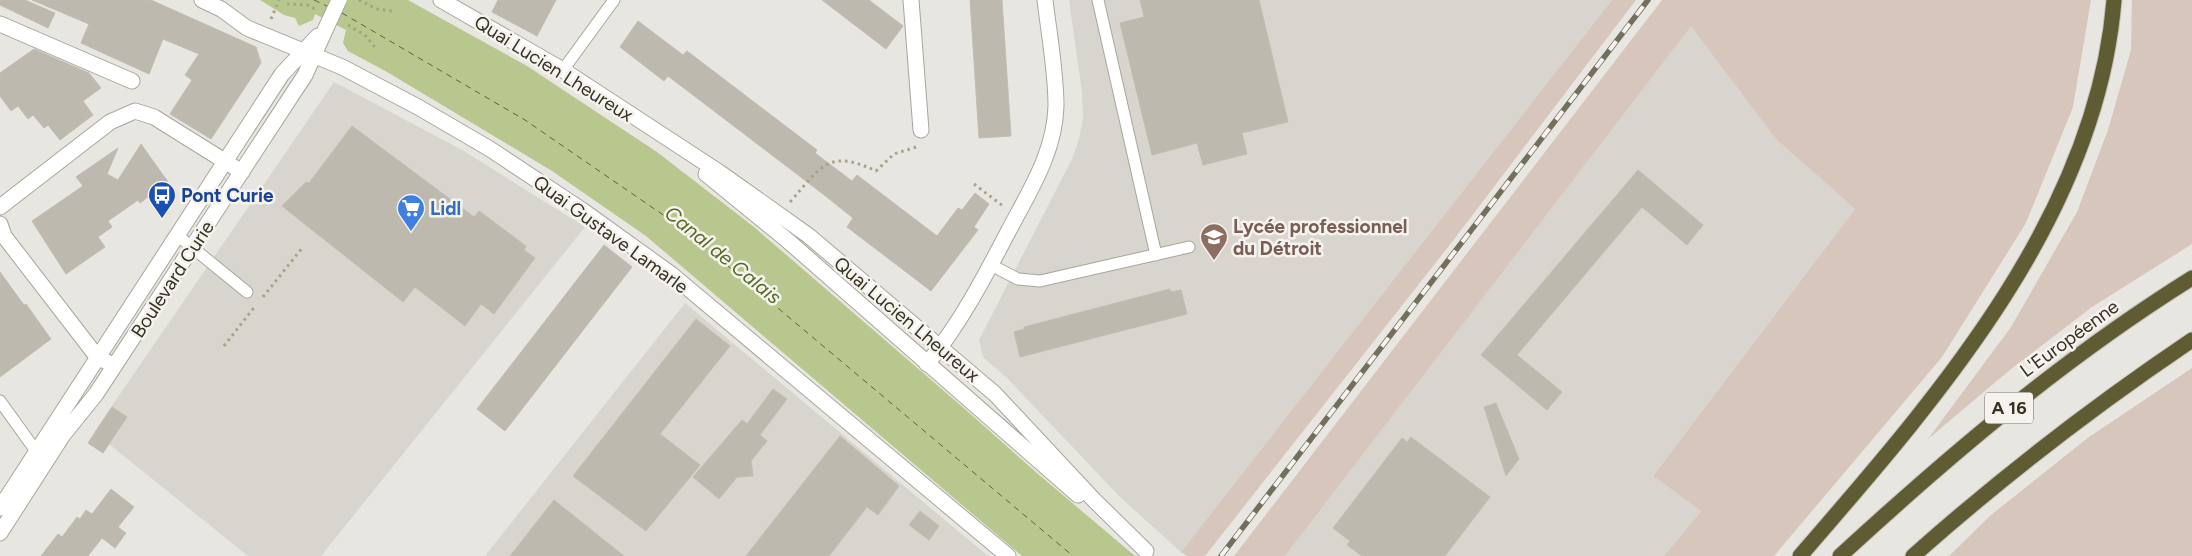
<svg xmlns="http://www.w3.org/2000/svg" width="2192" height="556" font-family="Figtree,sans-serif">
  <rect width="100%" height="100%" fill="#e8e6e0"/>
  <!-- built -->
  <path fill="#d8d5ce" d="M 1069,0 L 1612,0 L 1181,552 L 1121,498 L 1007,378 L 983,357 L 979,340 L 1072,159 L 1079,139 L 1083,118 L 1082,92 Z
    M 1691,25 L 1776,139 L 1855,209 L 1653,476 L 1701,511 L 1664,556 L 1285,556 Z
    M 334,82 L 464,151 L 585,227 L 321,556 L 248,556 L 94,432 Z
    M 685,303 L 988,556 L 485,556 Z"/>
  <!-- green -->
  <path fill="#d7c6bb" d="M 1612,0 L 1636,0 L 1452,242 L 1205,556 L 1187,556 L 1181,552 Z
    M 1662,0 L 2091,0 L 2073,107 L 2026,223 L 1942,357 L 1774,556 L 1664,556 L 1701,511 L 1653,476 L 1855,209 L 1776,139 L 1691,26 L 1285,556 L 1234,556 Z
    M 2132,0 L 2192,0 L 2192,244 L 2092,307 L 2011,369 L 1928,439 L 2011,327 L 2077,212 L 2108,130 L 2131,50 Z
    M 2192,368 L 2192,556 L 1949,556 L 1991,515 L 2089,437 Z"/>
  <!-- water -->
  <path fill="#b8c78e" d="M 260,0 L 408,0 L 527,66 L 657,152 L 754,227 L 966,410 L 1038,474 L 1135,556 L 1022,556 L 646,236 L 552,171 L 387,72 L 348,51 L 343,43 L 346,30 L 315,14 L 313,20 L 299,26 L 295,18 L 284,15 Z"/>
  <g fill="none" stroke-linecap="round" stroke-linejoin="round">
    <!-- ferry -->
    <path stroke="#566a25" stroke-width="1" stroke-dasharray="6 5" stroke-linecap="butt" d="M 314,0 L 329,7
      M 342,13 L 525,120 L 685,230 L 1073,556"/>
  </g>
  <!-- building -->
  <path fill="#bdb9af" stroke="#c1bdb3" d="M 0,0 L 25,0 L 55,13 L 48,28 L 0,5 Z
    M 32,0 L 151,0 L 256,47 L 261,63 L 211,139 L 170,114 L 192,80 L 185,75 L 199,54 L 163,39 L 149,74 L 81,43 L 89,24 Z
    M 498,0 L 556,0 L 537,36 L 492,12 Z
    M 822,0 L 869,0 L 903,26 L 886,49 Z
    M 970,0 L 1002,0 L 1011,136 L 979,138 Z
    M 1140,0 L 1259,0 L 1288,122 L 1242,133 L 1247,154 L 1203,165 L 1197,143 L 1152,155 L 1120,23 L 1144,17 Z
    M 638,21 L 683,55 L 687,51 L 817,150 L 815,153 L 852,181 L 857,175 L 937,236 L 958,208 L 962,210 L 975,193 L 989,204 L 974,227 L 978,230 L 931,291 L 847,227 L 853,218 L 823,194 L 668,76 L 664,81 L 620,47 Z
    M 34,49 L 89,73 L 101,88 L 83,101 L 93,115 L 60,140 L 48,125 L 44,128 L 33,115 L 28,119 L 18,106 L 11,111 L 0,96 L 0,73 Z
    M 352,126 L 474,217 L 479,211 L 526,246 L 524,250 L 535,258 L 494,314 L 481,304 L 465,326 L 415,287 L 403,302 L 282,206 L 306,182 L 309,183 Z
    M 141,144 L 168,182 L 140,203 L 138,200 L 108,221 L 112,227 L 98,237 L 105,247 L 66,274 L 32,221 L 83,186 L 76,177 L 118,148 L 107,174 L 118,180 Z
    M 1638,170 L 1703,225 L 1687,245 L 1642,207 L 1517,355 L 1562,392 L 1547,410 L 1481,355 Z
    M 604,245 L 632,267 L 505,431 L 477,409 Z
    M 0,272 L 24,305 L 26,304 L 51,339 L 0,377 Z
    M 1170,289 L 1171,292 L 1181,290 L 1187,314 L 1020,357 L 1014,332 L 1024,329 L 1024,327 Z
    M 696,319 L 730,346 L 660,434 L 700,465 L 646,531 L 573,476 Z
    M 773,389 L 787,399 L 760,435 L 767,441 L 751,461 L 753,476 L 737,477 L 719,499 L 693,477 L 742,420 L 747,424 Z
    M 1496,403 L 1519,459 L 1506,476 L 1484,407 Z
    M 112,407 L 127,417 L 103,453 L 88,443 Z
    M 840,436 L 899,486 L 878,515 L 867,507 L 829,556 L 746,556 Z
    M 1411,437 L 1490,497 L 1445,556 L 1362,556 L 1347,545 L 1350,541 L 1333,528 L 1402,438 L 1407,442 Z
    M 111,489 L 134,507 L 118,527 L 126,533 L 115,548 L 102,538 L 88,556 L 41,556 L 58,534 L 62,537 L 77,517 L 80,519 L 86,510 L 92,514 Z
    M 554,500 L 624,556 L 510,556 Z
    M 920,511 L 939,526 L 929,540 L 909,525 Z"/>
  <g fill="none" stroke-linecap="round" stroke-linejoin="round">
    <!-- service casing -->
    <g stroke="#a8a69c" stroke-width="13">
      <path id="service" d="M 1098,0 L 1156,255
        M 563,70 L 614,0
        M 177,235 L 247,292
        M 991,265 L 1018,279 L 1040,281 L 1189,247
        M 0,401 L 41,458"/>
    </g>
    <!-- minor casing -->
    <g stroke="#a8a69c" stroke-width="17">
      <path id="minor" d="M 202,0 L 221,9 L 247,28 L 342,67 L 418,107 L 490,149 L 582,210 L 671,274 L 1008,556
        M 911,0 L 921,130
        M 0,24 L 132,81
        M 0,207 L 110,122 L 135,111 L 154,117 L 242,172
        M 0,224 L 4,236 L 98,358 L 114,365
        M 927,364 C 960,324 984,278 1008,232 C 1029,192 1055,152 1056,106 C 1056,71 1049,34 1045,0"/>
    </g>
    <!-- tertiary casing -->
    <g stroke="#a8a69c" stroke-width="17">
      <path id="tertiary" d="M 441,0 L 563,70 L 719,172 L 809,236 L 995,394 L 1094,500 L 1146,551
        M 706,174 L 787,240 L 1078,495
        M 0,508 L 282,74 L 318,36
        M 0,533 L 63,435 L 96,394 L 305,75 L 326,28"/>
    </g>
    <!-- motorway casing -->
    <g stroke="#c3c2bd" stroke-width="17">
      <path id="motorway" d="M 1800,556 C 1936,399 2097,217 2114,0
        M 1840,556 C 1951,454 2064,358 2192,278
        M 1913,556 C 2002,477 2094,406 2192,340"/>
    </g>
    <!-- path -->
    <path stroke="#a8a184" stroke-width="3" stroke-dasharray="2.5 4" stroke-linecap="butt" d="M 359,0 L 377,9 L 392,11
      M 287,4 L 307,5 L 315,9
      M 271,19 L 279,0
      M 348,25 L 366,36 L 377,50
      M 974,184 L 1003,206
      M 790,202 C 821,167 828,148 876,171 L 894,154 L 916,147
      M 263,297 L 303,247
      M 224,346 L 256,305"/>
    <!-- service -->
    <use href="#service" stroke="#fff" stroke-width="11"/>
    <!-- minor -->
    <use href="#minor" stroke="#fff" stroke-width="15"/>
    <!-- tertiary -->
    <use href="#tertiary" stroke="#fff" stroke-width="15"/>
    <!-- motorway -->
    <use href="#motorway" stroke="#5f5b32" stroke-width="15"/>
    <!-- rail casing -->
    <g stroke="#726f5d" stroke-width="5.5">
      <path id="rail" d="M 1221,556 L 1648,0"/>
    </g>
    <!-- rail -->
    <use href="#rail" stroke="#f6f3ef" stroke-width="4" stroke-dasharray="11" stroke-linecap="butt"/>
    <!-- tertiary-bridge casing -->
    <g stroke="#a8a69c" stroke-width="17" stroke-linecap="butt">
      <path id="tertiary-bridge" d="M 326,28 L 339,0"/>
    </g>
    <!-- tertiary-bridge -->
    <use href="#tertiary-bridge" stroke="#fff" stroke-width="15"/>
  </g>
  <!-- icons -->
  <defs>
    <g id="bus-pin" transform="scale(1.4375)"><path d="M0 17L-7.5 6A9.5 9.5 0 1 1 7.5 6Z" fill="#1a4fb4" stroke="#f6f3ef"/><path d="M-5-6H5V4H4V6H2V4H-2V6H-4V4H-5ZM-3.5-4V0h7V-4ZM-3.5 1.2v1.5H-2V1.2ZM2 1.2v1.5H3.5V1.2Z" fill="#fff"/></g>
    <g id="supermarket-pin" transform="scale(1.4375)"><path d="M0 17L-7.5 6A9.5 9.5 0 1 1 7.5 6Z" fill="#3f7fe0" stroke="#f6f3ef"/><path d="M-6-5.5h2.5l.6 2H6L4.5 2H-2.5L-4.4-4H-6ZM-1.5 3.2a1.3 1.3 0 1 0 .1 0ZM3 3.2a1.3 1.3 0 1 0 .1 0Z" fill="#fff"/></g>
    <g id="school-pin" transform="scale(1.4375)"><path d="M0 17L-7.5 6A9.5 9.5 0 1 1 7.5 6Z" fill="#8d6e63" stroke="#f6f3ef"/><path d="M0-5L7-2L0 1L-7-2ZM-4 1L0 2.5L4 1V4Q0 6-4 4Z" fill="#fff"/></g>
  </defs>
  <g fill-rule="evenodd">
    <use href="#bus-pin" x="162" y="195"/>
    <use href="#supermarket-pin" x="411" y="208"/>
    <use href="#school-pin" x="1214" y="237"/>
  </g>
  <g text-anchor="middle" stroke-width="5" stroke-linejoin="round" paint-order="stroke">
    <!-- shield labels -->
    <rect fill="#f6f3ef" stroke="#706d60" stroke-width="1" x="1985" y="392.5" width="48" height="31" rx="4"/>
    <g font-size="18" font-weight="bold" fill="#363323">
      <text x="2009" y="414">A 16</text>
    </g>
    <!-- street labels -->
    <g font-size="19" fill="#363323" stroke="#f6f3ef">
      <text transform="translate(554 68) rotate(32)" y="7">Quai Lucien Lheureux</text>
      <text transform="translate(611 234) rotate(36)" y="7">Quai Gustave Lamarle</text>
      <text transform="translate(172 279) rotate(-57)" y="7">Boulevard Curie</text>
      <text transform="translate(907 319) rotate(40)" y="7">Quai Lucien Lheureux</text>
      <text transform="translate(2069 338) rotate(-36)" y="7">L'Européenne</text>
    </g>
    <!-- transit labels -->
    <g font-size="19" font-weight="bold" fill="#164399" stroke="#f6f3ef" text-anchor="start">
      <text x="181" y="202">Pont Curie</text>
    </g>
    <!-- shop labels -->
    <g font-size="19" font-weight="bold" fill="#366cbe" stroke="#f6f3ef" text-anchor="start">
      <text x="430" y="215">Lidl</text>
    </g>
    <!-- education labels -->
    <g font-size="19" font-weight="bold" fill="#785e54" stroke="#f6f3ef" text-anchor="start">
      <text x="1233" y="233">Lycée professionnel<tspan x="1233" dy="22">du Détroit</tspan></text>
    </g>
    <!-- water labels -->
    <g font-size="20" font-style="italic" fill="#566a25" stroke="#f6f3ef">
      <text transform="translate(723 255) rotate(39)" y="7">Canal de Calais</text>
    </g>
  </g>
</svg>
